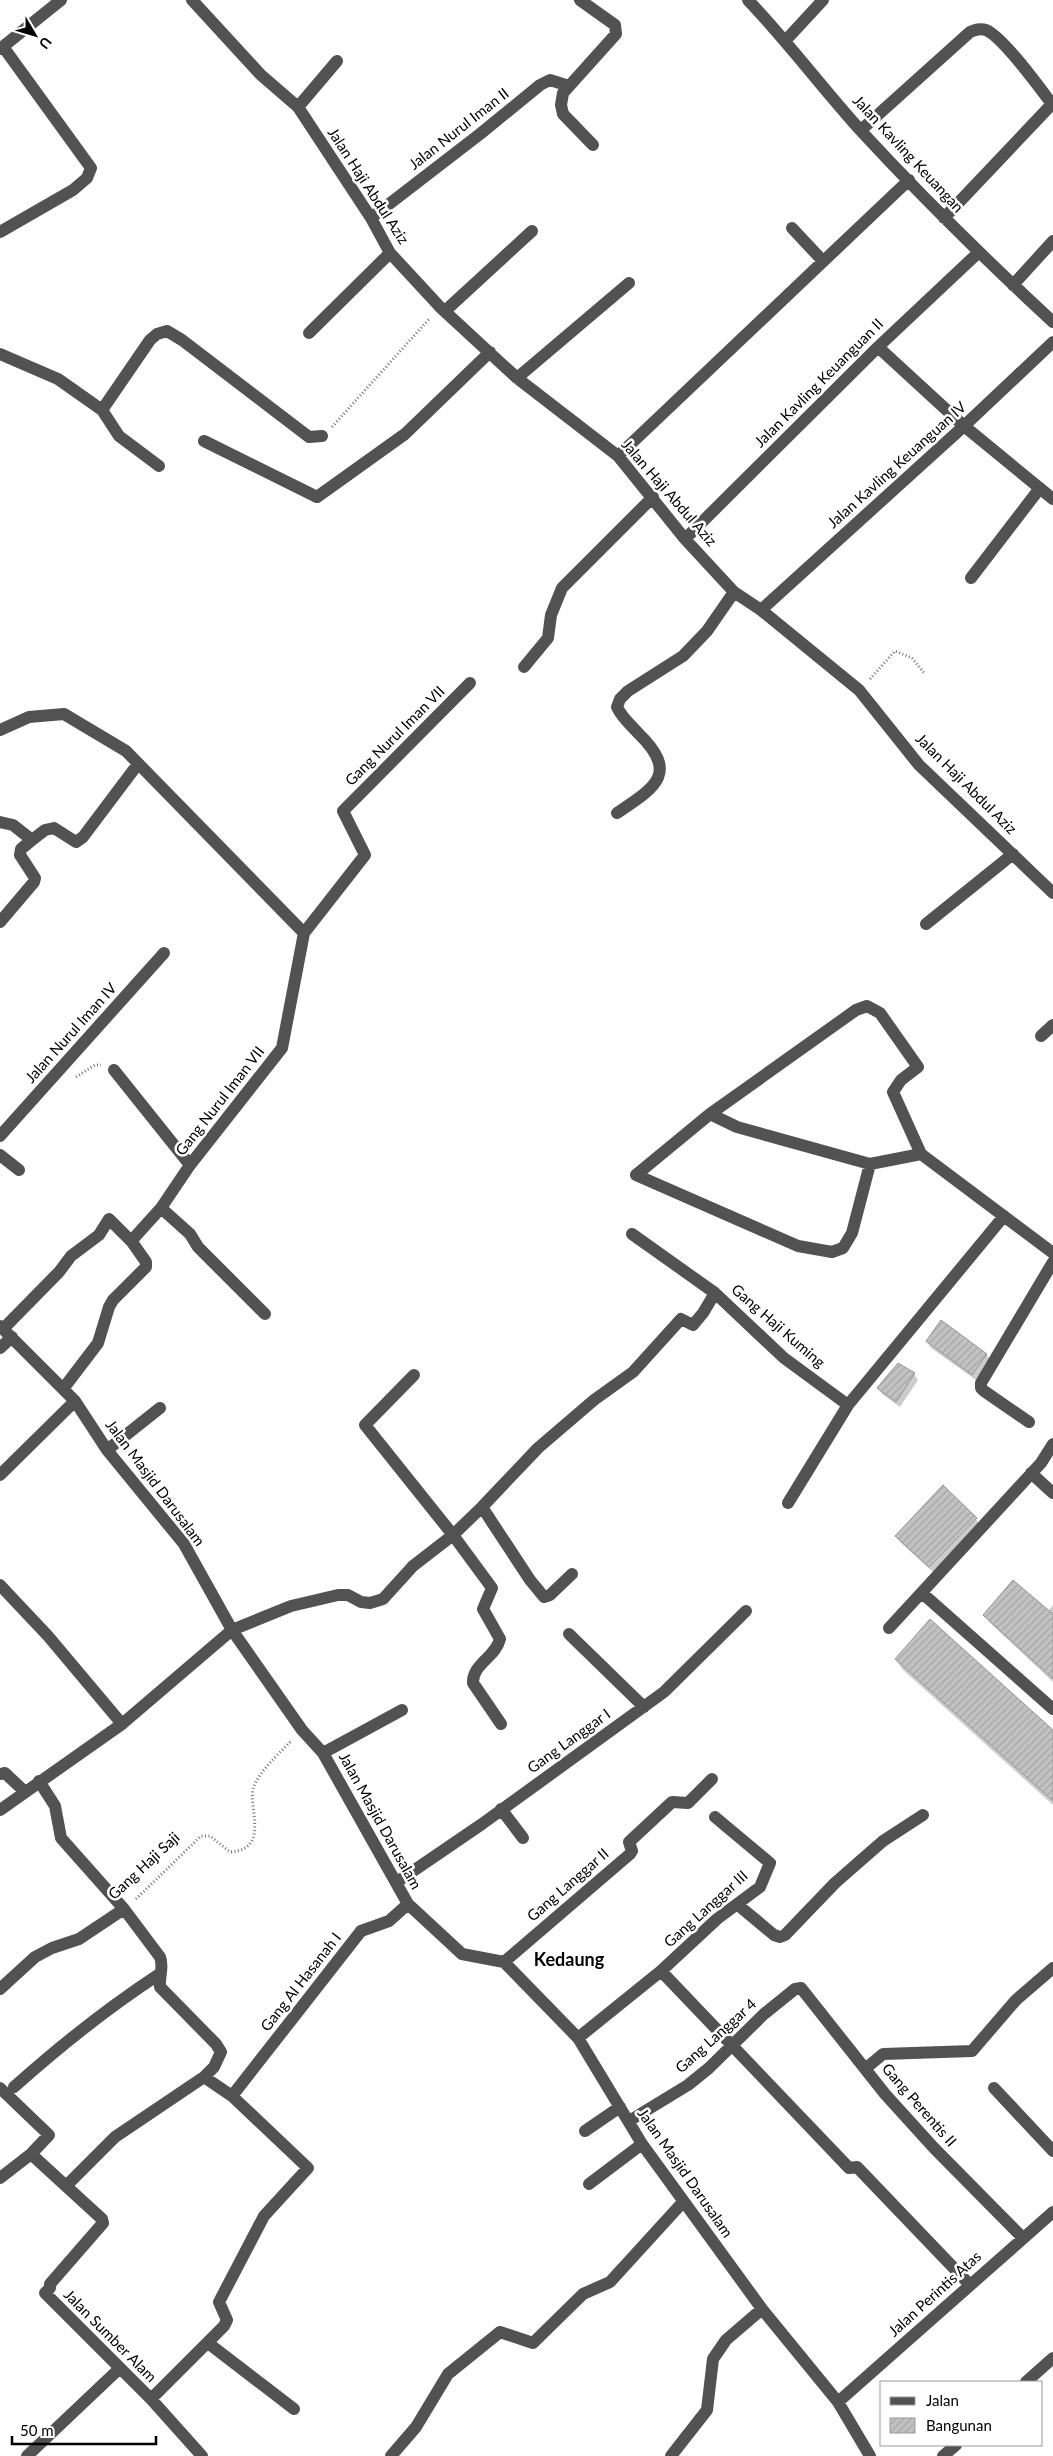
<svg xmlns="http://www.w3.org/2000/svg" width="1053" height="2456" font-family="Lato,sans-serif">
  <defs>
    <pattern id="building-hatch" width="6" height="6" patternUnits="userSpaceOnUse" patternTransform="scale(1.25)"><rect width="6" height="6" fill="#c2c2c2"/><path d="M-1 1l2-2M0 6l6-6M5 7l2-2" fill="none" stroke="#a5a5a5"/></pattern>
  </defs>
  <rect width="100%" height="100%" fill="#fff"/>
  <!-- shadow -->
  <path fill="#0003" d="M 941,1322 L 987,1355 L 990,1361 L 976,1380 L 931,1348 L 927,1342 Z
    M 914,1374 L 918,1380 L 900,1407 L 882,1394 L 878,1388 Z
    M 976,1519 L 980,1525 L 934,1573 L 900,1542 L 897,1536 Z
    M 1053,1605 L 1053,1682 L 989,1622 L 985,1615 L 1048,1611 Z
    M 896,1659 L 1053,1731 L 1053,1805 L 902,1669 Z"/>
  <!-- building -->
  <path fill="url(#building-hatch)" stroke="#969696" d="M 941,1320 L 987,1354 L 972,1375 L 926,1341 Z
    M 898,1363 L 915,1373 L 896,1402 L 877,1388 Z
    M 943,1485 L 977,1518 L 929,1567 L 895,1536 Z
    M 1013,1580 L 1053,1614 L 1053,1679 L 983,1615 Z
    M 930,1619 L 1053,1730 L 1053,1801 L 895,1659 Z"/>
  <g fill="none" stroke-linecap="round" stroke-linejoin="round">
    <!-- path -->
    <path stroke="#747474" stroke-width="3" stroke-dasharray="1 2.5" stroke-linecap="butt" d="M 332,427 L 430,318
      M 870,679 L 895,651 L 912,658 L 925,674
      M 76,1077 L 95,1065 L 101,1065
      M 136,1899 L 201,1836 L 210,1836 L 230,1852 C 272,1849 246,1805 254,1786 C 262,1768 278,1755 291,1741"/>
    <!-- minor -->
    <path stroke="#525252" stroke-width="12" d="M 192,0 L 261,75 L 298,107 L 371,218 L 390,253 L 440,307 L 517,378 L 618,456 L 685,539 L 734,592 L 761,610 L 859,690 L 919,765 L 1053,893
      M 580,0 L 615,25 L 616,34 L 563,93 L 561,105 L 563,114 L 593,145
      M 748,0 C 788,42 823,89 862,132 C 923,198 987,261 1053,322
      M 786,40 L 823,0
      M 0,49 L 61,0
      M 298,107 L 337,61
      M 861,130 L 970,32 C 975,30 980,28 986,30 C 1003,37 1039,87 1052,104
      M 371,218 L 480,134 L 540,85 L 550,80 L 569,86
      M 944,218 L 1053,103
      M 792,228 L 822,260
      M 0,232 L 73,190 L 87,178 L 91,168 L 4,48
      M 1013,285 L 1053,241
      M 445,311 L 532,231
      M 309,333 L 390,253
      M 878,347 L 964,426 L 1053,499
      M 0,354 L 58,379 L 102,410 L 119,436 L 159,466
      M 517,378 L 629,283
      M 102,410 L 150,340 L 157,334 L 167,331 L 182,340 L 309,437 L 322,436
      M 204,441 L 317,497 L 405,434 L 490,352
      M 618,456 L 909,180
      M 685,539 L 878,347 L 978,253
      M 971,578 L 1040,488
      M 761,610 L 964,426 L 1053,342
      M 524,667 L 548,638 L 551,615 L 562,588 L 653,497
      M 0,730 L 29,717 L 64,714 L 126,751 L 304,933
      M 617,813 C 654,788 680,774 639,734 C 631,725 622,718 617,707 L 620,699 L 628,691 L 683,656 L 707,631 L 734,592
      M 0,822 L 13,825 L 32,840 L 45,830 L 54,828 L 76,842 L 83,837 L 138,764
      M 0,922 L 34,882 L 35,878 L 20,855 L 21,849 L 32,840
      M 926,924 L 1013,854
      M 1041,1036 L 1053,1025
      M 114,1070 L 190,1165
      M 710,1114 L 737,1127 L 870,1164 L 921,1154
      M 0,1136 L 164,953
      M 0,1155 L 19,1170
      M 870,1164 L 852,1233 L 843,1248 L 832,1252 L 798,1246 L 636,1175 L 710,1114 L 856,1010 L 867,1006 L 880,1013 L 918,1067 L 901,1080 L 893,1092 L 921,1154 L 1053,1253
      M 161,1208 L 190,1234 L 198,1247 L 265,1314
      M 632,1234 L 715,1293 L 784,1358 L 848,1405
      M 0,1326 L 75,1401 L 107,1450 L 184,1544 L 232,1630 L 302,1730 L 323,1753 L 408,1904 L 462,1954 L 504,1962 L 578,2038 L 642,2144 L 762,2309 L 838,2402 L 870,2456
      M 3,1329 L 59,1272 L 71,1256 L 99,1235 L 109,1219 L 132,1242
      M 0,1348 L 12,1337
      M 414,1375 L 365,1425 L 453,1535 L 492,1588 L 483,1609 L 500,1639 C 496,1657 472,1664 473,1683 L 501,1724
      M 63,1389 L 98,1343 L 109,1307 L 113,1300 L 146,1267 L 146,1262 L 132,1242 L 133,1239 L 161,1208 L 190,1165 L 282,1048 L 304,933 L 365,855 L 343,811 L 470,683
      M 1029,1422 L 984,1391 L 981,1388 L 981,1383 L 1053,1262
      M 107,1450 L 160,1408
      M 1031,1473 L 1053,1493
      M 0,1475 L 75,1401
      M 788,1503 L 848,1405 L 1004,1216
      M 482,1507 L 530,1580 L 544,1597 L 550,1595 L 572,1574
      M 0,1585 L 48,1636 L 122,1724
      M 922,1593 L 1053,1709
      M 889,1628 L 1041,1463 L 1053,1444
      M 569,1634 L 644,1707
      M 323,1753 L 402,1710
      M 0,1774 L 5,1773 L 24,1791
      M 39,1781 L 55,1806 L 61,1838 L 124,1909 L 160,1957 C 164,1966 159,1976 160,1987 L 216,2044 L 221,2052 L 214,2067 L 204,2077 L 115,2137 L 67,2185
      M 501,1809 L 523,1838
      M 0,1810 L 122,1724 L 232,1630 L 291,1606 L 338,1595 L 348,1595 L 361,1602 L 370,1603 L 383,1599 L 413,1566 L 453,1535 L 482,1507 L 538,1448 L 594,1400 L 633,1372 L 681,1319 L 693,1325 L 703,1313 L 715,1293
      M 397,1882 L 482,1824 L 664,1692 L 746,1611
      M 738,1905 L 774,1935 L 780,1937 L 785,1935 L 835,1883 L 883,1841 L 923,1815
      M 504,1962 L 630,1854 L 632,1851 L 629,1842 L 672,1802 L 688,1803 L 712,1779
      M 661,1971 L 849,2168 L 857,2167 L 970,2285
      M 0,1989 L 35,1957 L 52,1948 L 79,1939 L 124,1909
      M 578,2038 L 661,1971 L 717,1919 L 760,1887 L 770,1863 L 715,1817
      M 865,2069 L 883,2054 L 972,2051 L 1016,2000 L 1053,1968
      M 14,2087 C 60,2046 106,2009 158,1975
      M 0,2088 L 49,2135 L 31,2154 L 0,2178
      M 994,2088 L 1053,2151
      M 232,2096 L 361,1931 L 389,1921 L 408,1904
      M 629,2121 L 688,2085 L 709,2068 L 764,2014 L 795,1989 L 801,1988 L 885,2094 L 934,2148 L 1023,2238
      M 585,2131 L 620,2107
      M 31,2154 L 102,2219 L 103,2223 L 50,2284 L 50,2288 L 45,2293 L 151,2399 L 202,2456
      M 589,2184 L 642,2144
      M 208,2343 L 294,2409
      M 1026,2382 L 1053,2358
      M 151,2399 L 224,2326 L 227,2320 L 219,2302 L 264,2216 L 308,2168 L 232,2096 L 204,2077
      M 838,2402 L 1053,2212
      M 27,2456 L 120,2368
      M 391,2456 L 416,2427 L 448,2374 L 500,2332 L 533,2343 L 583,2294 L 610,2282 L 683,2202
      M 671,2456 L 707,2410 L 713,2359 L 726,2340 L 762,2309
      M 943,2456 L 956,2445"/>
  </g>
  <g text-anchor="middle" stroke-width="5" stroke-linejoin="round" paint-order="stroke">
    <!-- street labels -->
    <g font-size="15" fill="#000" stroke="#fff">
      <text transform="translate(459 129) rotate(-38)" y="5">Jalan Nurul Iman II</text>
      <text transform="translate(908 154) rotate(47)" y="5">Jalan Kavling Keuangan</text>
      <text transform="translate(368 186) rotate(57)" y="5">Jalan Haji Abdul Aziz</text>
      <text transform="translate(819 383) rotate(-45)" y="5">Jalan Kavling Keuanguan II</text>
      <text transform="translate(897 465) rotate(-42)" y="5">Jalan Kavling Keuanguan IV</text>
      <text transform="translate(669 493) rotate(49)" y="5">Jalan Haji Abdul Aziz</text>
      <text transform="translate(395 736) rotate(-45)" y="5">Gang Nurul Iman VII</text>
      <text transform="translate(966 784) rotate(45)" y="5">Jalan Haji Abdul Aziz</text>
      <text transform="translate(71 1033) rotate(-48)" y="5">Jalan Nurul Iman IV</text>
      <text transform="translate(220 1101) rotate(-52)" y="5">Gang Nurul Iman VII</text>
      <text transform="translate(778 1326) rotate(41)" y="5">Gang Haji Kuming</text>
      <text transform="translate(155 1483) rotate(53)" y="5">Jalan Masjid Darusalam</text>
      <text transform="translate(569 1741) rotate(-36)" y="5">Gang Langgar I</text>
      <text transform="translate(380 1821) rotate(61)" y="5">Jalan Masjid Darusalam</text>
      <text transform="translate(144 1866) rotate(-43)" y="5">Gang Haji Saji</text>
      <text transform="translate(568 1885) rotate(-41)" y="5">Gang Langgar II</text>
      <text transform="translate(706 1909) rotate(-42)" y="5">Gang Langgar III</text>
      <text transform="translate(301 1982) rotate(-52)" y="5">Gang Al Hasanah I</text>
      <text transform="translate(716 2036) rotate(-42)" y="5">Gang Langgar 4</text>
      <text transform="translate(919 2105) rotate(49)" y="5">Gang Perentis II</text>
      <text transform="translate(685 2173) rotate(55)" y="5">Jalan Masjid Darusalam</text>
      <text transform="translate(935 2294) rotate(-42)" y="5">Jalan Perintis Atas</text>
      <text transform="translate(110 2336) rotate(45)" y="5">Jalan Sumber Alam</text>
    </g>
    <!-- quarter labels -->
    <g font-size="18" font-weight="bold" fill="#000" stroke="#fff">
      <text x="569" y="1966">Kedaung</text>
    </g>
  </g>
  <!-- legend -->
  <rect x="880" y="2381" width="162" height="65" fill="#ffffff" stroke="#999999"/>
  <rect x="890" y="2397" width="25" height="8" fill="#525252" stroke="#999999"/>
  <text x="926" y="2406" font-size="15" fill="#000000">Jalan</text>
  <rect x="890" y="2418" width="25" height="15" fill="url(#building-hatch)" stroke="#999999"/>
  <text x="926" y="2431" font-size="15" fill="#000000">Bangunan</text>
  <!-- north arrow -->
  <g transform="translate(35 35) rotate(128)" stroke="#ffffff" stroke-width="4" paint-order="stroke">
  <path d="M0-4L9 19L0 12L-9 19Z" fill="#000000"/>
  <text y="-8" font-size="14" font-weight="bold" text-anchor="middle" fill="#000000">U</text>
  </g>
  <!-- scale -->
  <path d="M12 2436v8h144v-8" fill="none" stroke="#000000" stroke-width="2.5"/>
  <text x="20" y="2436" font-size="15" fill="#000000" stroke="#ffffff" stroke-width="4" paint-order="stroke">50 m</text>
</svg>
